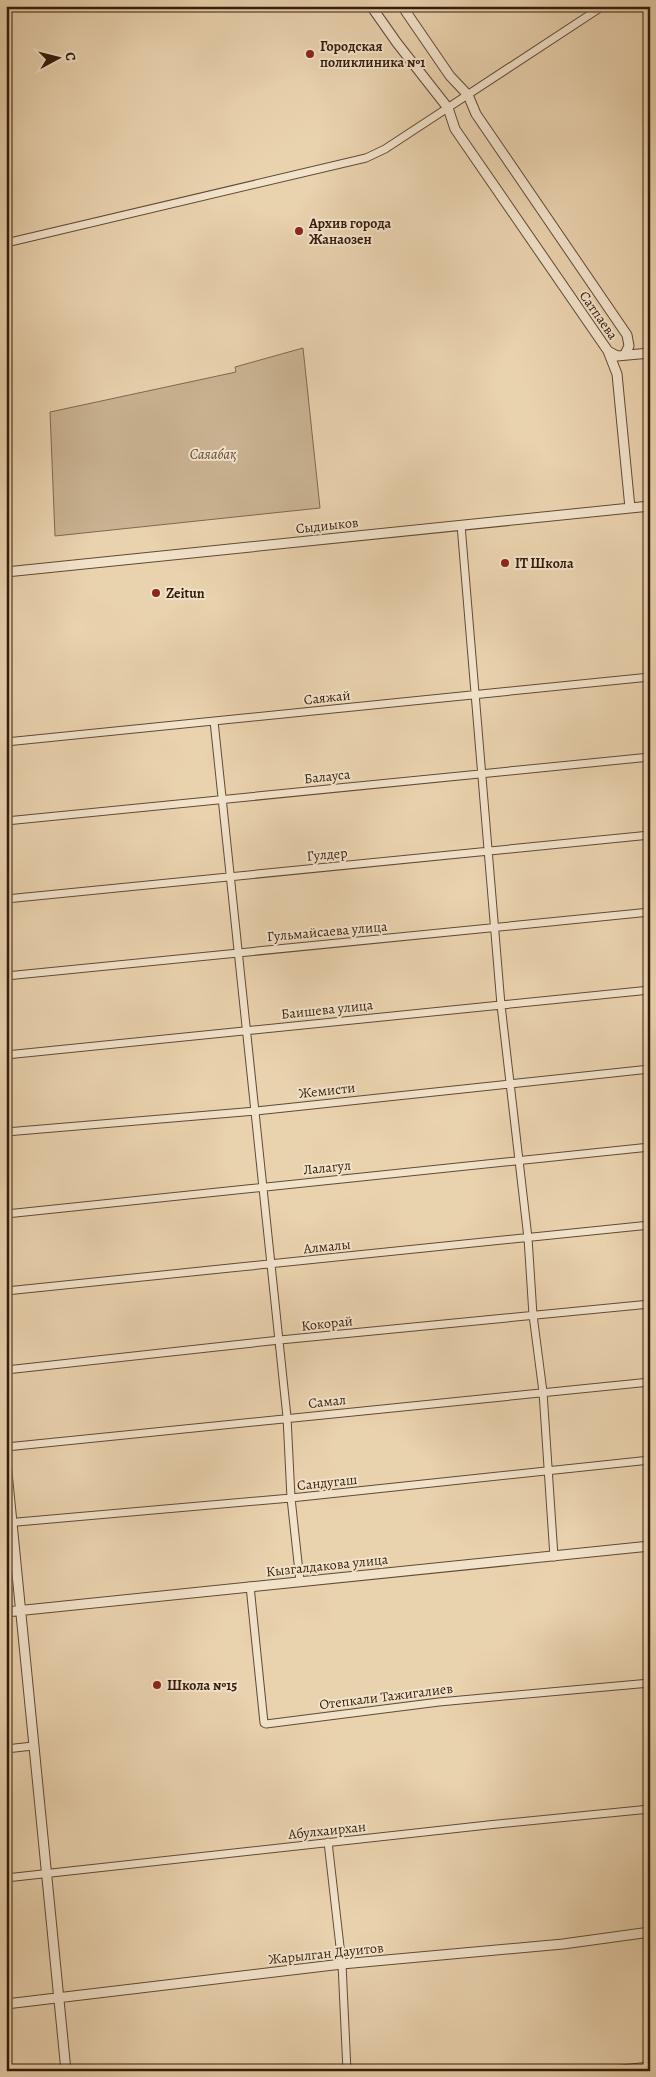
<svg xmlns="http://www.w3.org/2000/svg" width="656" height="2077" font-family="Alegreya,serif">
  <rect width="100%" height="100%" fill="#e9d2ae"/>
  <filter id="stains"><feTurbulence type="fractalNoise" baseFrequency=".004" numOctaves="4"/><feColorMatrix values="0 0 0 0 .2 0 0 0 0 .09 0 0 0 0 .02 0 0 0 .5 -.17"/></filter>
  <radialGradient id="worn" r=".72"><stop offset=".6" stop-color="#630" stop-opacity="0"/><stop offset="1" stop-color="#630" stop-opacity=".3"/></radialGradient>
  <!-- green -->
  <path fill="#cab392" stroke="#80684e" d="M 303,348 L 320,508 L 55,536 L 50,412 L 236,372 L 235,367 Z"/>
  <g fill="none" stroke-linecap="round" stroke-linejoin="round">
    <!-- minor casing -->
    <g stroke="#624a33" stroke-width="9">
      <path id="minor" d="M 6,243 L 366,158 L 385,149 L 603,6
        M 461,525 L 501,1005 L 528,1238 L 533,1315 L 543,1392 L 554,1557
        M 214,721 L 287,1417 L 291,1498 L 300,1581
        M 6,742 L 650,677
        M 6,821 L 650,757
        M 6,899 L 650,835
        M 6,976 L 650,912
        M 6,1055 L 650,990
        M 6,1132 L 256,1111 L 650,1069
        M 6,1214 L 650,1147
        M 6,1291 L 650,1225
        M 6,1370 L 280,1340 L 650,1304
        M 6,1447 L 650,1382
        M 6,1523 L 291,1498 L 650,1460
        M 250,1586 L 264,1723 L 266,1724 L 439,1702 L 650,1683
        M 6,1749 L 33,1746
        M 328,1842 L 342,1964 L 347,2071
        M 6,1878 L 488,1825 L 650,1809
        M 603,2071 L 650,2066"/>
    </g>
    <!-- tertiary casing -->
    <g stroke="#624a33" stroke-width="11">
      <path id="tertiary" d="M 371,6 L 397,43 L 448,108 L 455,129 L 608,351 L 617,356 L 650,353
        M 402,6 L 450,76 L 468,95 L 476,114 L 627,335 L 629,346 L 625,354
        M 608,351 L 617,374 L 630,508
        M 6,572 L 650,506
        M 6,1462 L 66,2071
        M 6,1612 L 650,1546
        M 6,2004 L 342,1964 L 563,1944 L 650,1932"/>
    </g>
    <!-- minor -->
    <use href="#minor" stroke="#f1e2ca" stroke-width="7"/>
    <!-- tertiary -->
    <use href="#tertiary" stroke="#f1e2ca" stroke-width="9"/>
  </g>
  <!-- markers -->
  <g fill="#8f2418" stroke="#f1e2ca" stroke-width="2">
    <circle cx="310" cy="54" r="5"/>
    <circle cx="299" cy="231" r="5"/>
    <circle cx="505" cy="563" r="5"/>
    <circle cx="156" cy="593" r="5"/>
    <circle cx="157" cy="1685" r="5"/>
  </g>
  <g text-anchor="middle" stroke-width="4" stroke-linejoin="round" paint-order="stroke">
    <!-- poi labels -->
    <g font-size="14" font-weight="bold" fill="#351c0a" stroke="#f1e2ca" text-anchor="start">
      <text x="320" y="51">Городская<tspan x="320" dy="16">поликлиника №1</tspan></text>
      <text x="309" y="228">Архив города<tspan x="309" dy="16">Жанаозен</tspan></text>
      <text x="515" y="568">IT Школа</text>
      <text x="166" y="598">Zeitun</text>
      <text x="167" y="1690">Школа №15</text>
    </g>
    <!-- street labels -->
    <g font-size="14" fill="#351c0a" stroke="#f1e2ca">
      <text transform="translate(599 315) rotate(55)" y="5">Сатпаева</text>
      <text transform="translate(327 525) rotate(-6)" y="5">Сыдиыков</text>
      <text transform="translate(327 697) rotate(-6)" y="5">Саяжай</text>
      <text transform="translate(327 776) rotate(-6)" y="5">Балауса</text>
      <text transform="translate(327 854) rotate(-5)" y="5">Гулдер</text>
      <text transform="translate(327 931) rotate(-5)" y="5">Гульмайсаева улица</text>
      <text transform="translate(327 1009) rotate(-6)" y="5">Баишева улица</text>
      <text transform="translate(327 1090) rotate(-6)" y="5">Жемисти</text>
      <text transform="translate(327 1167) rotate(-6)" y="5">Лалагул</text>
      <text transform="translate(327 1246) rotate(-6)" y="5">Алмалы</text>
      <text transform="translate(327 1323) rotate(-6)" y="5">Кокорай</text>
      <text transform="translate(327 1401) rotate(-6)" y="5">Самал</text>
      <text transform="translate(327 1482) rotate(-6)" y="5">Сандугаш</text>
      <text transform="translate(327 1565) rotate(-6)" y="5">Кызгалдакова улица</text>
      <text transform="translate(386 1696) rotate(-7)" y="5">Отепкали Тажигалиев</text>
      <text transform="translate(327 1830) rotate(-6)" y="5">Абулхаирхан</text>
      <text transform="translate(326 1953) rotate(-6)" y="5">Жарылган Дауитов</text>
    </g>
    <!-- park labels -->
    <g font-size="14" font-style="italic" fill="#624933" stroke="#f1e2ca">
      <text x="213" y="459">Саяабақ</text>
    </g>
  </g>
  <!-- margin -->
  <rect width="656" height="2077" fill="none" stroke="#e9d2ae" stroke-width="25"/>
  <rect x="8" y="8" width="641" height="2062" fill="none" stroke="#351c0a" stroke-width="2.5"/>
  <rect x="12" y="12" width="631" height="2052" fill="none" stroke="#351c0a"/>
  <!-- north arrow -->
  <g transform="translate(58 58) rotate(83)" stroke="#f1e2ca" stroke-width="4" paint-order="stroke">
  <path d="M0-4L9 19L0 12L-9 19Z" fill="#351c0a"/>
  <text y="-8" font-size="14" font-weight="bold" text-anchor="middle" fill="#351c0a">С</text>
  </g>
  <rect width="100%" height="100%" filter="url(#stains)"/>
  <rect width="100%" height="100%" fill="url(#worn)"/>
</svg>
